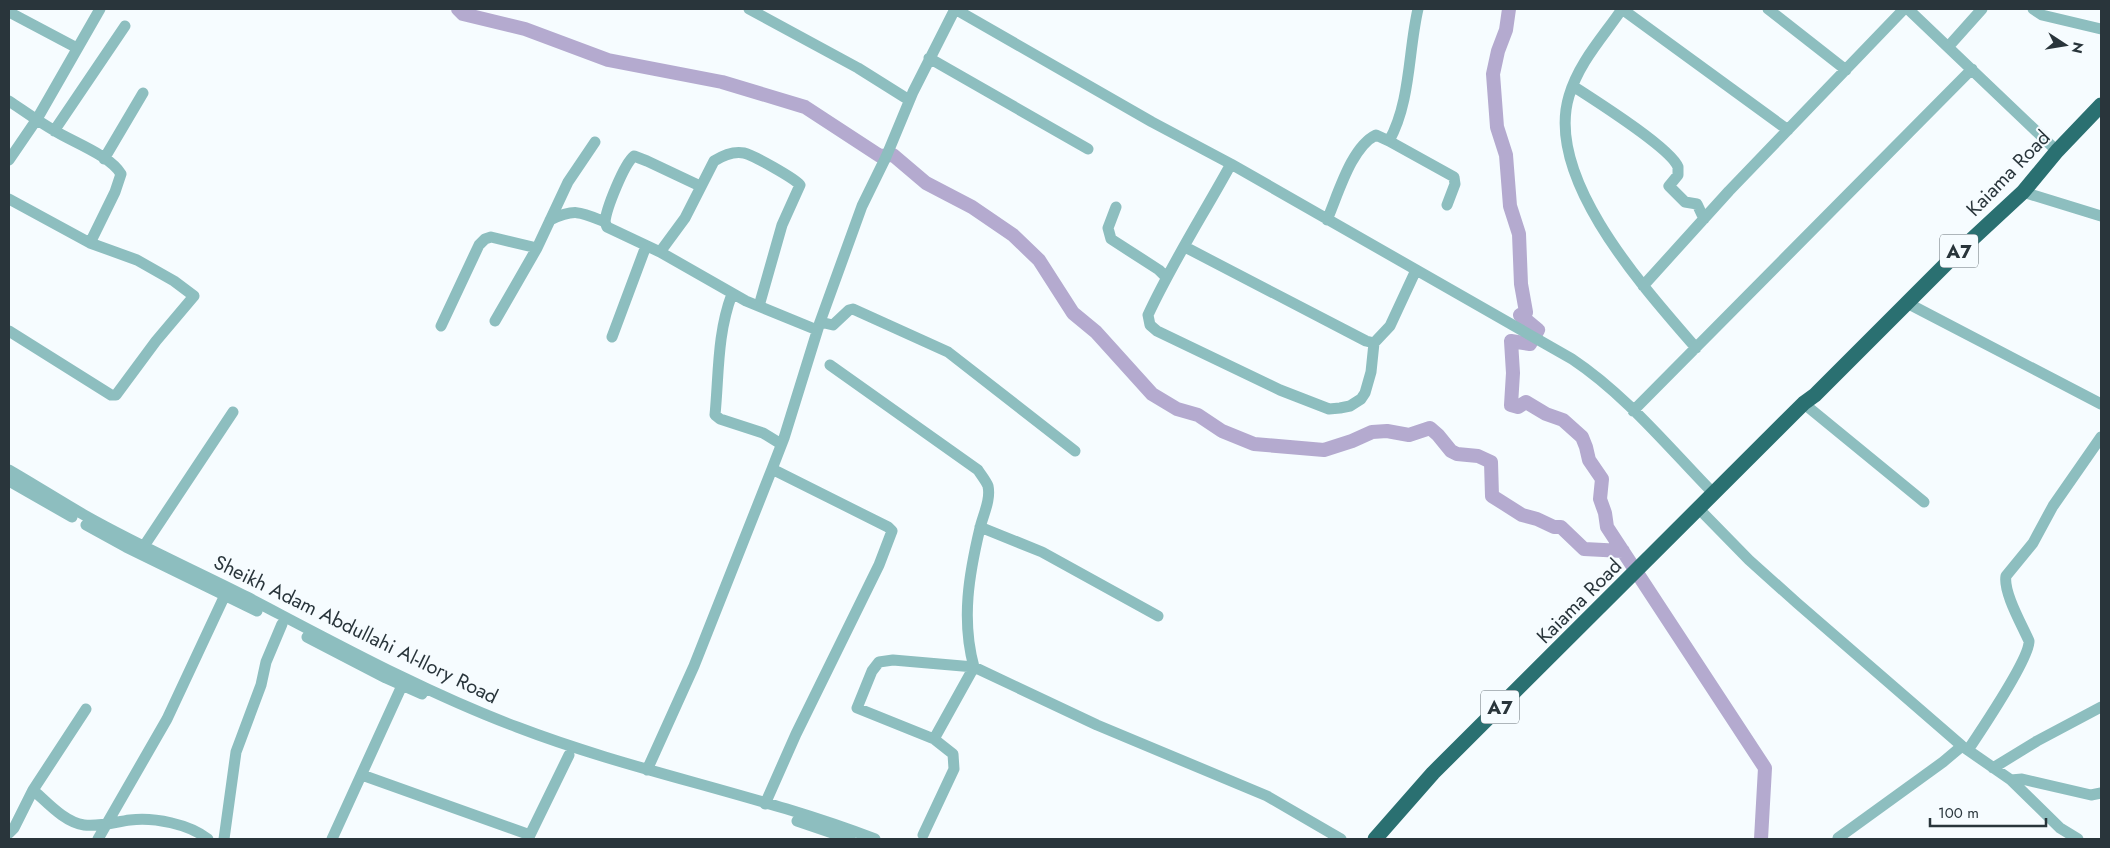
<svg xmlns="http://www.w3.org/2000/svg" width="2110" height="848" font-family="Jost,sans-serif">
  <rect width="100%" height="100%" fill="#f6fcff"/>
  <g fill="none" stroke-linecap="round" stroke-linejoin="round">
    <!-- river -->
    <path stroke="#b4aacf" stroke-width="14" d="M 458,9 L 463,14 L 525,29 L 608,60 L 722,82 L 805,107 L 880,156 L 893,155 L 926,183 L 972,207 L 1013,235 L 1039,260 L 1073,313 L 1096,332 L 1152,394 L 1177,409 L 1198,415 L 1222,431 L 1254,444 L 1324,450 L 1352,441 L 1372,432 L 1387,431 L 1409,435 L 1430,428 L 1438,435 L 1451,451 L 1457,454 L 1478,456 L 1491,462 L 1492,496 L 1522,515 L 1537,519 L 1554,527 L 1561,527 L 1584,549 L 1623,551
      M 1509,9 L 1506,30 L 1498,51 L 1493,74 L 1497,127 L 1506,155 L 1510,206 L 1519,234 L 1521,284 L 1526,312 L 1520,315 L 1538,330 L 1530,344 L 1511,341 L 1513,373 L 1511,405 L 1518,407 L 1526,402 L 1546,414 L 1563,420 L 1582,437 L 1586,447 L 1589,460 L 1602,479 L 1600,499 L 1605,513 L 1607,527 L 1765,768 L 1761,839"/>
    <!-- minor -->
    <path stroke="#8dbebf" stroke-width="11" d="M 749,9 L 858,68 L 909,100
      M 955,9 L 1152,122 L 1231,164 L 1572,359 C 1626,395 1669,448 1714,494
      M 1768,9 L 1846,70
      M 1908,9 L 2057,151
      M 2033,9 L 2042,15 L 2101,29
      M 9,12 L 77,48
      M 1948,47 L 1982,9
      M 929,58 L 1088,149
      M 1573,86 C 1593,99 1671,148 1678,167 C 1678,170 1678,172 1678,175 L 1669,186 L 1685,202 L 1697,204 L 1704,219
      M 9,101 C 24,111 39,122 55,131 C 73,142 111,156 121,174 L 115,192 L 90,243
      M 54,131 L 125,26
      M 1389,141 L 1454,177 L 1455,184 L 1447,205
      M 104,159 L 143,93
      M 9,160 L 37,119 L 100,9
      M 1231,164 C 1203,215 1172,263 1148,315 L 1150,325 L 1157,331 L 1280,390 L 1329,409 L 1340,408 L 1350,406 L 1361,399 L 1365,393 L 1371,372 L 1374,343 L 1390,326 L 1416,270
      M 2023,192 L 2101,216
      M 9,199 L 90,243 L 137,260 L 174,281 L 194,296 L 156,341 L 116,395 L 111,395 L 9,331
      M 1116,207 L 1108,228 L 1111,239 L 1159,270 L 1166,277
      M 550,220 C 575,208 581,212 605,222 L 607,227 L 660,252 L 746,301 L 817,330
      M 1327,220 C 1338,195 1351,147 1376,135 L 1389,141 C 1411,101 1408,52 1418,9
      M 605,222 C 606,209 624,164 634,156 L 647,161 L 700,186
      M 1185,247 L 1366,341 L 1374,343
      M 660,252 L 685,218 L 714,161 C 722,156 734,151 744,153 C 753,155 794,178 800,185 L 782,225 L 759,306
      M 1643,286 L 1729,191 L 1904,9
      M 732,294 C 717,334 719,373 715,415 L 720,419 L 763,433 L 781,444
      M 1909,304 L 2101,404
      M 495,321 L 537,248 L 568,182 L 595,142
      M 820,322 L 833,325 L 849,310 L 853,309 L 948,352 L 1075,451
      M 441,326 L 479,245 L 485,239 L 491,237 L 537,248
      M 612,337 L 646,246
      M 1696,348 C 1646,290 1544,179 1569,96 C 1579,62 1603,37 1622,9 L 1788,130
      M 830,365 L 978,470 C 981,475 986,481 988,486 C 991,500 983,515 980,528 C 969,574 961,620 974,667 L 934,739 L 953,754 L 954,769 L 923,835
      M 1808,407 L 1924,502
      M 1633,411 L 1972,69
      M 9,470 C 35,485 60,501 86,516 C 139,546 194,570 247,597 C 335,643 424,692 517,727 C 634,772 758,794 875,839
      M 9,481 L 72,517
      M 1703,513 L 1749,560 L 1797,603 L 1962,746 L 2011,780 L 2060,828 L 2078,839
      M 86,525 L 126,547 L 257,611
      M 980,527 L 1042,552 L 1158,616
      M 144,546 L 233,412
      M 307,637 L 386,678 L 422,694
      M 934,739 L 857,708 L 872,671 L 879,662 L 893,660 L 974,667 L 1097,725 L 1267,796 L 1341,839
      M 1968,750 C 1980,732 2030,658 2029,641 C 2022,625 2003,592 2006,576 L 2033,543 L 2053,506 L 2101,437
      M 1993,768 L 2037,741 L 2101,707
      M 647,770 L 694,666 L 772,469 L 784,438 L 820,322 L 862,206 L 886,157 L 913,92 L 955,9
      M 362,775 L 530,835
      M 2011,780 L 2022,779 L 2091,795 L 2101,793
      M 33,790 C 47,802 64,822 84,825 C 99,827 115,822 130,820 C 154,817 189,824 208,839
      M 765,804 L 796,734 L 879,565 L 892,531 L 888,527 L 772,469
      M 797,821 L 850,839
      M 9,833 L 14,828 L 33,790 L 86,709
      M 1838,838 L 1943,762 L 1962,746
      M 98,839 L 167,719 L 225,595
      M 224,839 L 236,752 L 261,685 L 266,662 L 282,624
      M 332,839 L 405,679
      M 528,839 L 569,755"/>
    <!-- highway -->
    <path stroke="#2a7071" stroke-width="15" d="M 1375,839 L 1433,773 L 1804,403 L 1815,395 L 1955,255 L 2023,192 L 2057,151 L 2101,105"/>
  </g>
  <g text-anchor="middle" stroke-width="4" stroke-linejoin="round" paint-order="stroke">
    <!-- shield labels -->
    <g fill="#f6fcff" stroke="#667176" stroke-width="1">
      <rect x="1940" y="234.5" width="38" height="33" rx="4"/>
      <rect x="1481" y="690.5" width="38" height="33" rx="4"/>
    </g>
    <g font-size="19" font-weight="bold" fill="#29353b">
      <text x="1959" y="258">A7</text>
      <text x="1500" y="714">A7</text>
    </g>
    <!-- street labels -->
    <g font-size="20" fill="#29353b" stroke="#f6fcff">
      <text transform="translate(2008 173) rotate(-46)" y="7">Kaiama Road</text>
      <text transform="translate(1579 601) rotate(-45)" y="7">Kaiama Road</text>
      <text transform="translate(356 629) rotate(26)" y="7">Sheikh Adam Abdullahi Al-Ilory Road</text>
    </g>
  </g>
  <!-- border -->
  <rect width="2110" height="848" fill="none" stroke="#29353b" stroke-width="20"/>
  <!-- north arrow -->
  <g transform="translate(2065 45) rotate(102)" stroke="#f6fcff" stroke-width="4" paint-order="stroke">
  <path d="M0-4L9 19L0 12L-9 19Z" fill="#29353b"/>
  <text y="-8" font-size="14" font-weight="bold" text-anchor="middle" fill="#29353b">N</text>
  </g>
  <!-- scale -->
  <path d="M1930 818v8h116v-8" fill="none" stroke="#29353b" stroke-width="2.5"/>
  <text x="1938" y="818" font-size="15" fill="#29353b" stroke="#f6fcff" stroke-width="4" paint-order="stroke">100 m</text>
</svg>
